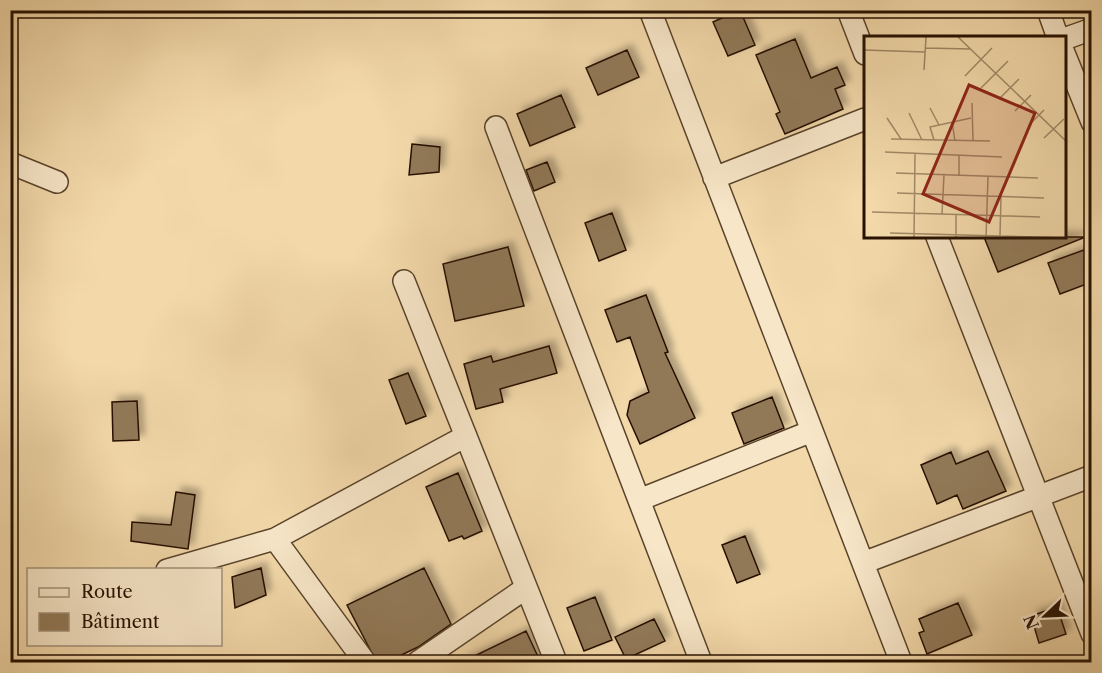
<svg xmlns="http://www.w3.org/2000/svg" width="1102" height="673" font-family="'Libre Caslon Text',serif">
  <defs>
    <filter id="shadow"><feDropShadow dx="5.5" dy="-5.5" stdDeviation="3" flood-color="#0004"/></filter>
  </defs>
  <rect width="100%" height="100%" fill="#f3d9aa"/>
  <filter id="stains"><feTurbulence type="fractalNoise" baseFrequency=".00333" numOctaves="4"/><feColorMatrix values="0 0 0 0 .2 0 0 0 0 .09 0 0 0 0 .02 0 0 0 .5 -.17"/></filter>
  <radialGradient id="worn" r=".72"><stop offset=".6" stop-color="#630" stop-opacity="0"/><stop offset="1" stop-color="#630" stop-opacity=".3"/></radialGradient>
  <!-- building -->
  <path fill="#917958" stroke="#261100" stroke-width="1.5" filter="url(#shadow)" d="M 740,10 L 755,45 L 728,56 L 713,22 Z
    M 795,39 L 811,78 L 837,67 L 845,85 L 835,89 L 843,109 L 785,134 L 776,114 L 780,112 L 756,55 Z
    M 627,50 L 639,77 L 598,95 L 586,68 Z
    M 561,95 L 575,127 L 530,146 L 517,114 Z
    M 412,144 L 440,147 L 439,172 L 409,175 Z
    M 547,162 L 555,182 L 534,191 L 526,170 Z
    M 612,213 L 626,250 L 599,261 L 585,223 Z
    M 984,237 L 1083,237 L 1083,238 L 998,272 Z
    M 508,247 L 524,306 L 455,321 L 443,264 Z
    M 1092,247 L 1092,282 L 1060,294 L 1048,263 Z
    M 646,295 L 668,352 L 665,353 L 695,418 L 640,444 L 627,415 L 630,401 L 649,392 L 630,337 L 617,342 L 605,310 Z
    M 549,346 L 557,373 L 500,389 L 503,402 L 476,409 L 464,364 L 491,356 L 493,362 Z
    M 408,373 L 426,416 L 406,424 L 389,380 Z
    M 772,397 L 784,428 L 744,444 L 732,413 Z
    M 137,401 L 139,440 L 113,441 L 112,402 Z
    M 988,451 L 1006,491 L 963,509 L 957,495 L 937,504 L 921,465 L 951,452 L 956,464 Z
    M 458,473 L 482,531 L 464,539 L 462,536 L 449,541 L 426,487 Z
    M 176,492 L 195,495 L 188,549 L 131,541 L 132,522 L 171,525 Z
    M 745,536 L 760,574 L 737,583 L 722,545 Z
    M 261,568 L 266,595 L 235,608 L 232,577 Z
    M 424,568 L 451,624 L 418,647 L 385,663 L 377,663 L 347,605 Z
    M 595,597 L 612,640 L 584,651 L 567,608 Z
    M 958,603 L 972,635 L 927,654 L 919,633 L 924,631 L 919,619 Z
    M 1057,607 L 1066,634 L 1039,643 L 1031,616 Z
    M 654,619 L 665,641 L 626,659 L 615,637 Z
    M 526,631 L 541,663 L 460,663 Z"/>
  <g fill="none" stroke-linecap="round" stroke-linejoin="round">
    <!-- minor casing -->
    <g stroke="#59432a" stroke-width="24">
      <path id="minor" d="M 650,10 L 901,662
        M 848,10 L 865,54
        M 1048,10 L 1058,38
        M 1064,39 L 1092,29
        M 1064,53 L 1092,122
        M 496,127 L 701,662
        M 10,163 L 57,182
        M 714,178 L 865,119
        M 937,237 L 1092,634
        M 404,281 L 556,662
        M 639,500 L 812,431
        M 275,539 L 365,662
        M 863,563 L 1092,476
        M 167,570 L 275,539 L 466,436
        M 418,662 L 526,588"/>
    </g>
    <!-- minor -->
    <use href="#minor" stroke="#f7e6c8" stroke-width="21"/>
  </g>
  <!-- overview -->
  <g transform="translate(864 36)">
    <rect width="202" height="202" fill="#f3d9aa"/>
    <path fill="none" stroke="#a18966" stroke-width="1.5" d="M 94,1 L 203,106M 61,12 L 107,13M 0,14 L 61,16M 60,34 L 62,1M 101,40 L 128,12M 117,52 L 144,25M 135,63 L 155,43M 108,67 L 109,105M 66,72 L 75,89M 151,75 L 167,59M 45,77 L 58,104M 23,82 L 37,103M 88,86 L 91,105M 167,87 L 180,74M 180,102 L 200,83M 27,103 L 126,105M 70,104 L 66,91 L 107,82M 21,116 L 138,121M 32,137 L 174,142M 95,139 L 95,119M 33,157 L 180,162M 8,176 L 176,181M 78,178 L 80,139M 26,197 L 203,202M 136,200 L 137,160M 50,202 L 51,118M 92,202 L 92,179M 122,202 L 124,141"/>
    <path fill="#8f2418" fill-opacity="0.15" stroke="#8f2418" stroke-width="3" d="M 105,49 L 171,77 L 125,186 L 59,158 Z"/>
    <rect width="202" height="202" fill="none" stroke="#261100" stroke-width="3"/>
  </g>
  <!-- margin -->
  <rect width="1102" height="673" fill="none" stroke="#f3d9aa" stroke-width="36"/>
  <rect x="12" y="12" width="1078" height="649" fill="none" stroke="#261100" stroke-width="3"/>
  <rect x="18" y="18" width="1066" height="637" fill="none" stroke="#261100" stroke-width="1.5"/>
  <!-- legend -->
  <rect x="27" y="568" width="195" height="78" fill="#f7e6c8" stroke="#a39178" stroke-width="1.5"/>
  <rect x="39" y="588" width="30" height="9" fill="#f7e6c8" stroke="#a39178" stroke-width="1.5"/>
  <text x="81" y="598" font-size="18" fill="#261100">Route</text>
  <rect x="39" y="613" width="30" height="18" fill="#917958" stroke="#a39178" stroke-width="1.5"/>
  <text x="81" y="628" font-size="18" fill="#261100">Bâtiment</text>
  <!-- north arrow -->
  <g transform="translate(1045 616) rotate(247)" stroke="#f7e6c8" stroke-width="4.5" paint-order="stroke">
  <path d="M0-4.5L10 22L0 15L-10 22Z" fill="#261100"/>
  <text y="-9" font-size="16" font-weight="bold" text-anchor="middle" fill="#261100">N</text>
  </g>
  <rect width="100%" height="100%" filter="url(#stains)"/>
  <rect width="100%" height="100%" fill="url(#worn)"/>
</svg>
